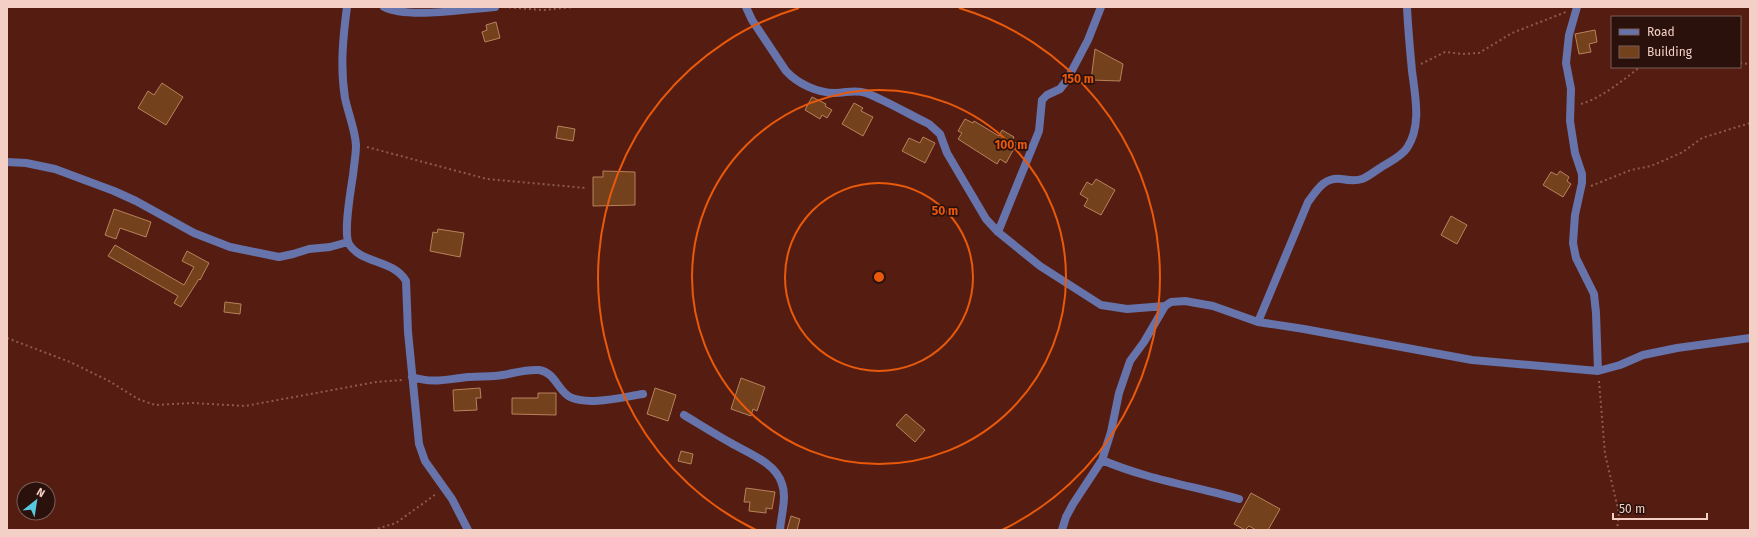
<svg xmlns="http://www.w3.org/2000/svg" width="1757" height="537" font-family="'Fira Sans',sans-serif">
  <rect width="100%" height="100%" fill="#551d11"/>
  <!-- building -->
  <path fill="#73411c" stroke="#b9815c" d="M 496,22 L 500,38 L 485,42 L 482,32 L 487,30 L 486,25 Z
    M 1595,30 L 1597,42 L 1589,44 L 1591,52 L 1579,54 L 1575,34 Z
    M 1095,49 L 1123,64 L 1120,81 L 1091,80 Z
    M 162,83 L 183,97 L 166,125 L 138,108 L 148,91 L 154,95 Z
    M 812,97 L 826,104 L 825,106 L 832,110 L 827,118 L 822,115 L 820,119 L 805,110 Z
    M 854,103 L 863,108 L 861,111 L 873,117 L 863,136 L 842,124 Z
    M 965,119 L 973,123 L 974,121 L 999,136 L 1002,130 L 1014,137 L 1012,141 L 1017,143 L 1006,163 L 1000,159 L 997,164 L 958,139 L 962,133 L 958,131 Z
    M 558,126 L 575,129 L 573,141 L 556,138 Z
    M 923,137 L 935,143 L 925,163 L 902,151 L 909,138 L 920,143 Z
    M 603,171 L 635,172 L 635,205 L 593,206 L 593,177 L 603,177 Z
    M 1560,171 L 1569,177 L 1567,181 L 1571,184 L 1563,197 L 1543,185 L 1551,172 L 1557,175 Z
    M 1096,179 L 1115,190 L 1101,215 L 1084,206 L 1088,199 L 1080,194 L 1087,182 L 1092,185 Z
    M 114,209 L 151,222 L 146,237 L 120,228 L 116,239 L 105,235 Z
    M 1451,216 L 1467,225 L 1457,244 L 1441,235 Z
    M 438,229 L 464,233 L 460,257 L 430,251 L 433,232 L 437,233 Z
    M 115,245 L 184,285 L 194,267 L 182,261 L 187,251 L 209,263 L 200,280 L 199,279 L 181,307 L 174,303 L 178,296 L 108,256 Z
    M 225,302 L 241,304 L 240,314 L 224,312 Z
    M 741,378 L 765,387 L 757,411 L 753,409 L 751,416 L 731,409 Z
    M 480,388 L 481,398 L 476,398 L 477,410 L 454,411 L 453,390 Z
    M 655,388 L 676,395 L 668,421 L 647,414 Z
    M 538,393 L 556,393 L 556,415 L 512,414 L 512,398 L 538,398 Z
    M 906,414 L 925,430 L 915,442 L 896,425 Z
    M 681,451 L 693,454 L 691,464 L 678,461 Z
    M 746,488 L 775,492 L 772,509 L 766,508 L 766,513 L 749,511 L 750,502 L 744,502 Z
    M 1251,493 L 1280,509 L 1268,530 L 1256,530 L 1249,526 L 1245,530 L 1234,524 Z
    M 791,516 L 800,519 L 797,530 L 787,530 Z"/>
  <g fill="none" stroke-linecap="round" stroke-linejoin="round">
    <!-- path -->
    <path stroke="#8c5b50" stroke-width="2" stroke-dasharray="2 3" stroke-linecap="butt" d="M 504,7 L 543,10 L 575,7
      M 1740,63 L 1750,64
      M 1421,64 L 1445,52 L 1463,54 L 1479,53 L 1512,33 L 1566,12
      M 1581,104 C 1603,97 1622,81 1640,67
      M 367,147 L 487,179 L 586,188
      M 1591,186 L 1631,170 L 1651,166 L 1665,160 L 1683,152 L 1702,138 L 1750,123
      M 7,338 L 70,362 L 109,381 L 138,399 L 155,405 L 193,403 L 245,406 L 376,382 L 403,380
      M 1599,381 L 1605,454 L 1619,513 L 1617,530
      M 373,530 L 396,523 L 436,494"/>
    <!-- minor -->
    <path stroke="#6773ab" stroke-width="8" d="M 347,7 C 343,37 340,67 345,98 C 348,113 355,129 356,145 C 356,155 354,165 353,175 C 351,189 343,233 349,244 C 361,264 393,259 406,281 L 408,332 L 419,444 L 425,461 L 452,499 L 468,530
      M 384,7 C 407,19 468,9 495,7
      M 746,7 L 752,20 L 786,71 C 798,84 818,93 835,93 C 846,93 855,89 866,93 C 887,101 908,114 929,124 L 940,134 L 947,153 L 986,219 L 998,232 L 1040,266 L 1101,305 L 1127,309 L 1165,306
      M 1577,7 L 1569,35 L 1566,63 L 1571,89 L 1570,121 L 1575,153 L 1582,174 L 1582,183 L 1575,215 L 1573,243 L 1576,258 L 1594,294 L 1596,313 L 1598,371
      M 7,162 L 26,163 L 55,169 L 114,191 L 136,201 L 194,233 L 230,247 L 279,257 L 293,254 L 309,249 L 330,247 L 348,242
      M 998,232 L 1039,131 L 1042,100 L 1047,95 L 1060,89 L 1067,80 L 1088,40 L 1101,7
      M 1258,322 L 1308,202 C 1317,190 1324,177 1341,179 C 1347,180 1356,181 1362,179 C 1368,177 1375,171 1380,168 C 1389,162 1401,157 1407,148 C 1422,126 1415,95 1412,71 C 1410,50 1408,28 1407,7
      M 412,377 C 435,384 446,379 469,377 C 480,376 492,377 503,375 C 514,373 527,369 539,370 C 555,372 558,391 570,397 C 589,406 622,397 643,394
      M 684,415 C 699,424 715,434 731,443 C 748,453 776,463 782,484 C 787,497 781,516 780,530
      M 1102,460 C 1146,479 1193,486 1239,499
      M 1062,530 L 1066,517 L 1073,504 L 1102,460 L 1111,432 L 1119,393 L 1130,361 L 1144,342 L 1165,306 L 1171,302 L 1185,301 L 1213,306 L 1258,322 L 1304,329 L 1472,360 L 1598,371 L 1620,365 L 1643,355 L 1677,348 L 1750,338"/>
  </g>
  <!-- distance rings -->
  <g fill="none" stroke="#e8590c" stroke-width="2">
    <circle cx="879" cy="277" r="94"/>
    <circle cx="879" cy="277" r="187"/>
    <path d="M756 530A281 281 0 0 1 799 8M959 8A281 281 0 0 1 1002 530"/>
  </g>
  <circle cx="879" cy="277" r="6" fill="#e8590c" stroke="#2a110c" stroke-width="2"/>
  <g font-size="12" text-anchor="middle" font-weight="bold" fill="#e8590c" stroke="#2a110c" stroke-width="3.5" stroke-linejoin="round" paint-order="stroke">
    <text x="1078" y="83">150 m</text>
    <text x="1011" y="149">100 m</text>
    <text x="945" y="215">50 m</text>
  </g>
  <!-- border -->
  <rect width="1757" height="537" fill="none" stroke="#f3cfc6" stroke-width="16"/>
  <!-- legend -->
  <rect x="1611" y="16" width="130" height="52" fill="#2a110c" stroke="#7a5d56"/>
  <rect x="1619" y="29" width="20" height="6" fill="#6773ab" stroke="#7a5d56"/>
  <text x="1647" y="36" font-size="12" fill="#f3cfc6">Road</text>
  <rect x="1619" y="46" width="20" height="12" fill="#73411c" stroke="#7a5d56"/>
  <text x="1647" y="56" font-size="12" fill="#f3cfc6">Building</text>
  <!-- north arrow -->
  <g transform="translate(36 501) rotate(30)"><circle r="19" fill="#2a110c" stroke="#7a5d56"/>
  <path d="M0-3L7 15L0 10L-7 15Z" fill="#56c9e1"/>
  <text y="-6" font-size="11" font-weight="bold" text-anchor="middle" fill="#f3cfc6">N</text>
  </g>
  <!-- scale -->
  <path d="M1613 513v6h94v-6" fill="none" stroke="#f3cfc6" stroke-width="2"/>
  <text x="1619" y="513" font-size="12" fill="#f3cfc6" stroke="#2a110c" stroke-width="3" paint-order="stroke">50 m</text>
</svg>
